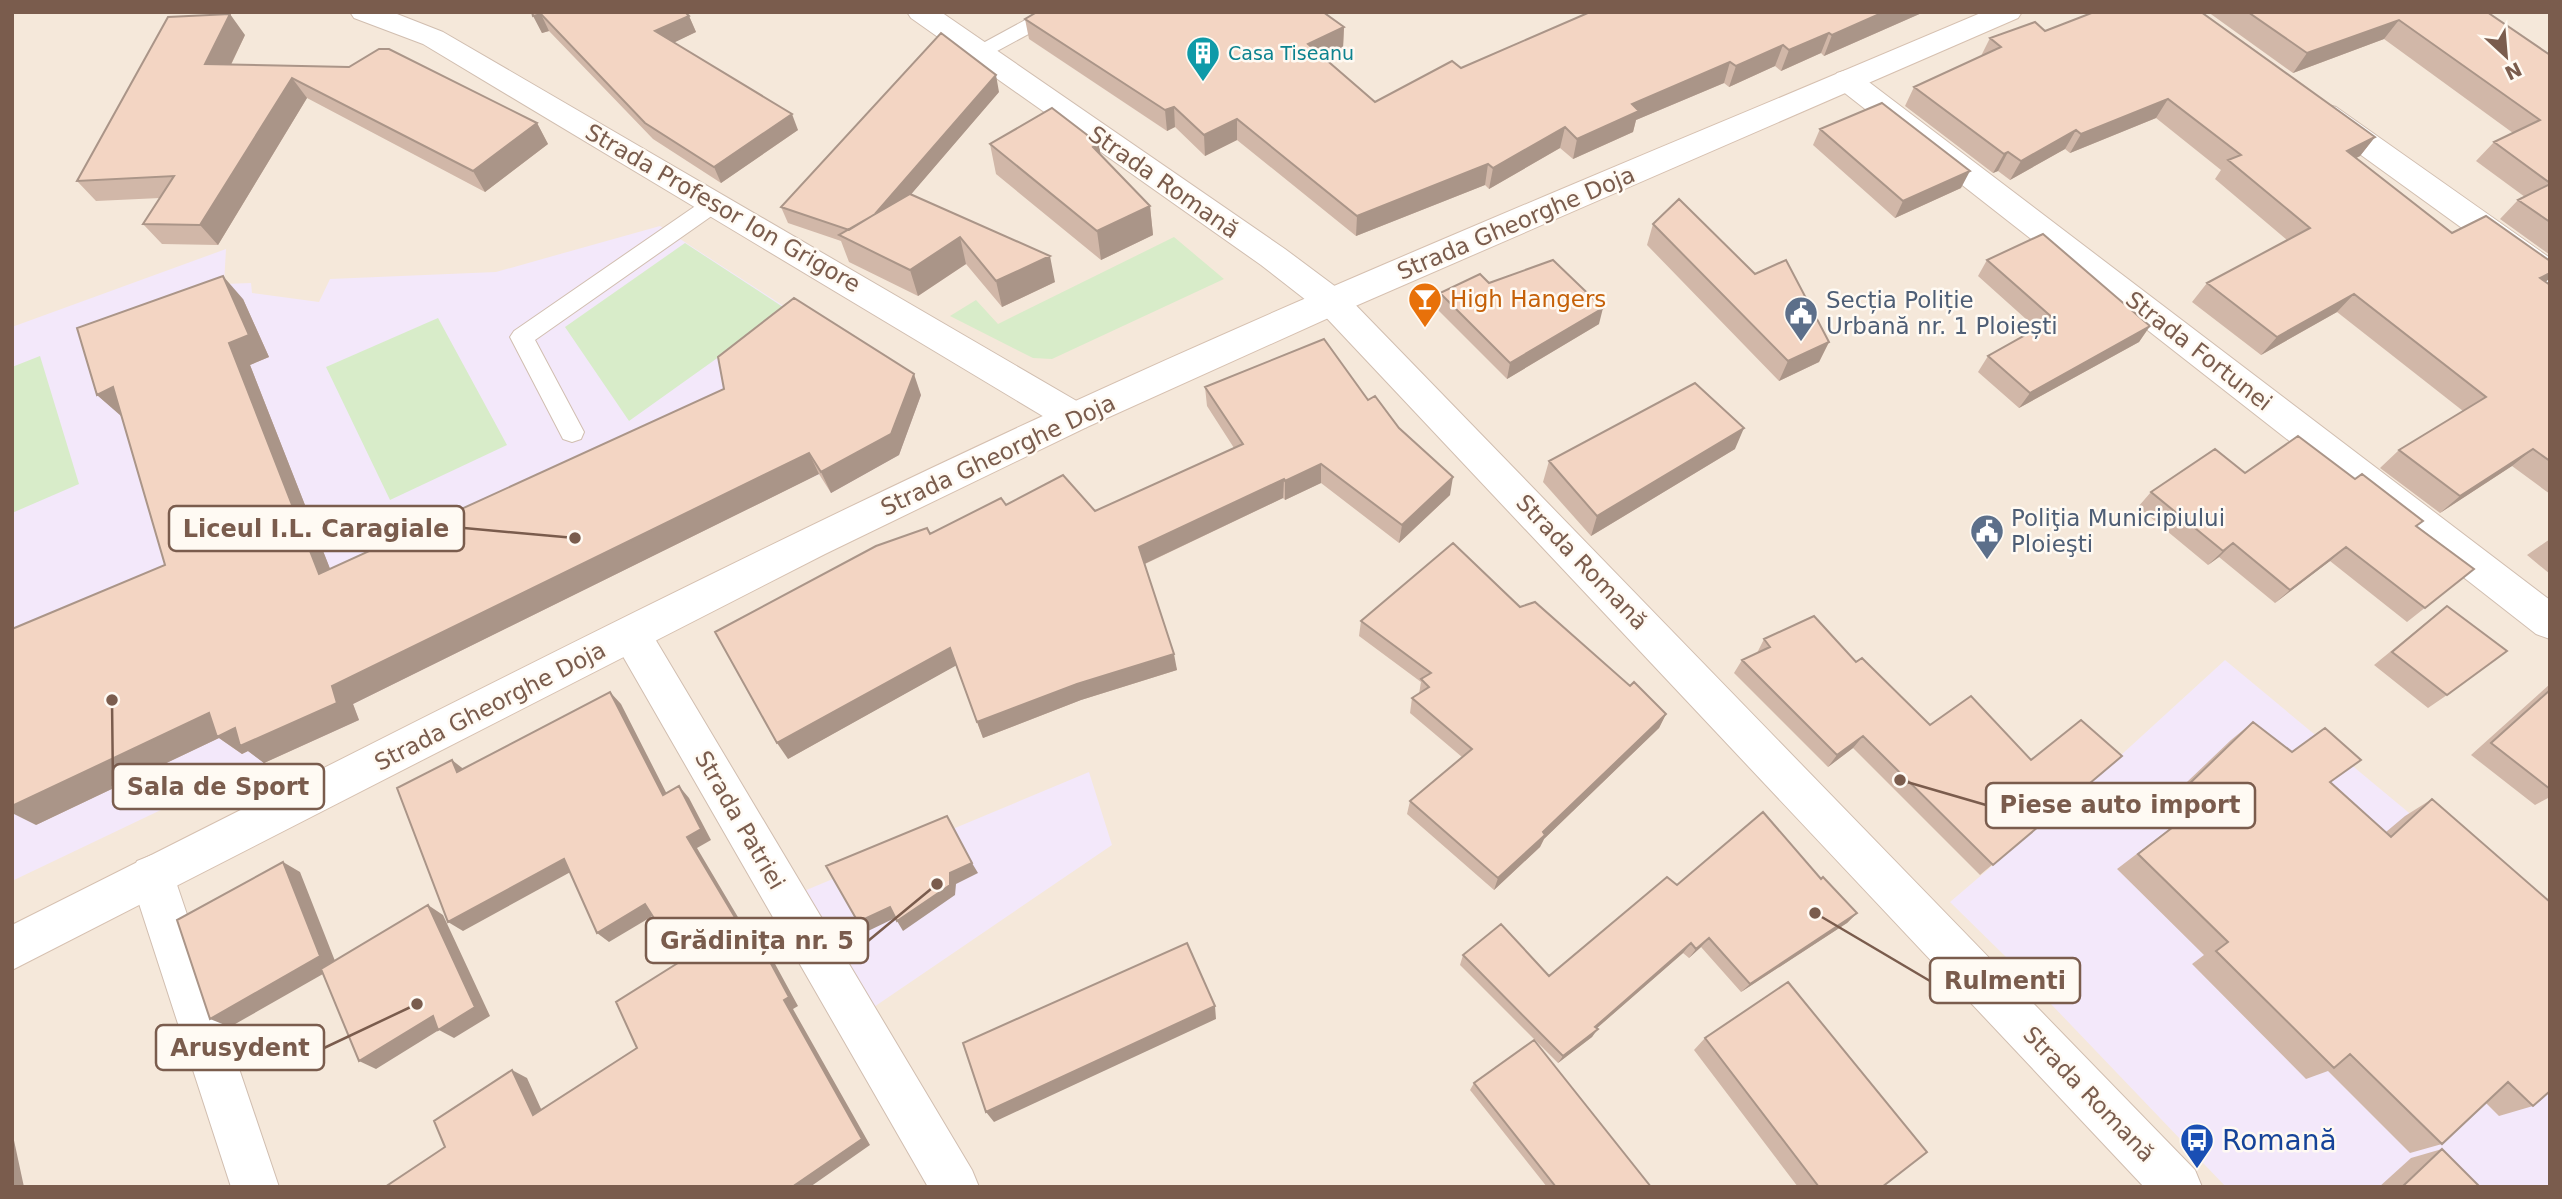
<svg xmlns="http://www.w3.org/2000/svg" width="2562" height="1199" font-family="'DejaVu Sans',sans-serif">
  <rect width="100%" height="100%" fill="#fdf6ec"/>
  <!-- residential -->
  <path fill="#f5e8da" d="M 12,12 L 2550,12 L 2550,1187 L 12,1187 Z"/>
  <!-- education -->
  <path fill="#f3e8fa" d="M 660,226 L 921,395 L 899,455 L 831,493 L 820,474 L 802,482 L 353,704 L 359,720 L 209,787 L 12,881 L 12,327 L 226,249 L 224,284 L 251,283 L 252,293 L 319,302 L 330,279 L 496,272 Z
    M 2225,660 L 2550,930 L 2550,1187 L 2226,1187 L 2007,958 L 1950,902 L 2108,767 Z
    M 1089,772 L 1112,845 L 871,1009 L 804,891 Z"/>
  <!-- green -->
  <path fill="#d8ecc9" d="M 1174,237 L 1224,279 L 1052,359 L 1033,358 L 950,316 L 976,300 L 998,324 Z
    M 685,243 L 786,309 L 629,421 L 565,327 Z
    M 438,318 L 507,445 L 390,500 L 326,367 Z
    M 40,356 L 79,484 L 12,513 L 12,367 Z"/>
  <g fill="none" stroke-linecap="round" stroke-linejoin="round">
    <!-- service casing -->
    <g stroke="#d1beb0" stroke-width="2">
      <path id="service" d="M 1040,12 L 1065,12 L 1062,16 L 986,57 L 972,57 L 969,53 L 972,49 Z
        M 715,195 L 723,198 L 726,203 L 723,208 L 535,340 L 584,432 L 581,439 L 572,442 L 563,439 L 510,337 L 514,331 L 707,198 Z"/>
    </g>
    <!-- minor casing -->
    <g stroke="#d1beb0" stroke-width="2">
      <path id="minor" d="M 350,12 L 392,12 L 443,32 L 1087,407 L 1092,417 L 1087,427 L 1074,431 L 1061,427 L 423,44 L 354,18 Z
        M 1847,70 L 1857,73 L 2550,600 L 2550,639 L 2536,634 L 1837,87 L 1832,80 L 1837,73 Z
        M 2325,104 L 2336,107 L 2550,258 L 2550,287 L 2538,283 L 2314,121 L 2310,114 L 2314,107 Z
        M 631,617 L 645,622 L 972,1170 L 979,1187 L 928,1187 L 617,646 L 611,634 L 617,622 Z
        M 152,855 L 167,861 L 174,876 L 279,1187 L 231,1187 L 130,876 L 137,861 Z"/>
    </g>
    <!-- tertiary casing -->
    <g stroke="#d1beb0" stroke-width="2">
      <path id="tertiary" d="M 907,12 L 941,12 L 1285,249 L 1344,293 L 2195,1170 L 2202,1187 L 2144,1187 L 1320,311 L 1261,265 L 911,18 Z"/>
    </g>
    <!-- secondary casing -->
    <g stroke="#d6c0b0" stroke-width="2">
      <path id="secondary" d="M 1983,12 L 2022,12 L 2018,18 L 1344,311 L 1087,427 L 825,554 L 12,970 L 12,925 C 360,751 706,571 1060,408 C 1364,268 1675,143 1983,12 Z"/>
    </g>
    <!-- service -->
    <use href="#service" fill="#fff" fill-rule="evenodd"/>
    <!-- minor -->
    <use href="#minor" fill="#fff" fill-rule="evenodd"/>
    <!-- tertiary -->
    <use href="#tertiary" fill="#fff" fill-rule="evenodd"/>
    <!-- secondary -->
    <use href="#secondary" fill="#fff" fill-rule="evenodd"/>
  </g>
  <!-- wall -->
  <path fill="#d1b7a8" d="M 532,12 L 689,16 L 696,32 L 674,42 L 798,130 L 721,183 L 653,139 L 549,31 L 542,33 Z
    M 1924,12 L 1824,56 L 1821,53 L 1781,71 L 1775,66 L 1729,87 L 1724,83 L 1636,120 L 1633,132 L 1573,159 L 1560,148 L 1489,189 L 1485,185 L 1356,236 L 1237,140 L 1205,156 L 1175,127 L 1167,131 L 1029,39 L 1025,19 L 1344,27 L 1343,48 L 1324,57 L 1375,102 L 1461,68 Z
    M 2208,12 L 2487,12 L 2550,55 L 2550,255 L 2500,219 L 2518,200 L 2525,197 L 2476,161 L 2494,142 L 2513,133 L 2384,39 L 2293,73 Z
    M 245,35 L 231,65 L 537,123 L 548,144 L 485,192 L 307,98 L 218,245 L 162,244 L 143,224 L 160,198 L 96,201 L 77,181 Z
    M 1990,38 L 2375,137 L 2360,156 L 2356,158 L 2452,233 L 2550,261 L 2550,278 L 2545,282 L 2550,285 L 2550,494 L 2512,466 L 2440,513 L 2380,468 L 2399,450 L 2463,411 L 2337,312 L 2261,355 L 2192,302 L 2207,283 L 2287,240 L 2215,179 L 2221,170 L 2156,118 L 2070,153 L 2065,149 L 2010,180 L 1998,171 L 1993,173 L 1905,106 L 1914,87 L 1981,56 Z
    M 999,92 L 911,194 L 1055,282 L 1002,307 L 966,264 L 918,296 L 849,262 L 841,241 L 788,223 L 781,207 Z
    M 1820,129 L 1961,188 L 1895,218 L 1813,145 Z
    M 990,144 L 1099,144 L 1100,155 L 1150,206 L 1153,235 L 1101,260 L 996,174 Z
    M 1653,224 L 1755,274 L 1829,342 L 1819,362 L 1779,381 L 1647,245 Z
    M 1987,260 L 2150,326 L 2139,342 L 2019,408 L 1978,372 L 1988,356 L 2037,329 L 1978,276 Z
    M 1489,283 L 1599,324 L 1507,379 L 1437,309 L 1440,293 Z
    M 243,299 L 269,357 L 250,365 L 330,569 L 921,395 L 899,455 L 831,493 L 819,474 L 353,704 L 359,720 L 264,763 L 248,751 L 242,754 L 219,738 L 36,825 L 165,565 L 122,416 L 97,395 Z
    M 1205,387 L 1368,400 L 1450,495 L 1399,543 L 1321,483 L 1285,500 L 1283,498 L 1145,564 L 1177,670 L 1081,700 L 983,738 L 956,665 L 788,759 L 930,534 L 1006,505 L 1095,511 L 1234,448 L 1207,406 Z
    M 1735,449 L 1591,536 L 1543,482 L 1549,461 Z
    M 2245,473 L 2417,526 L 2474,569 L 2407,622 L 2330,561 L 2275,603 L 2219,557 L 2208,565 L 2138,507 L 2151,492 Z
    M 2550,539 L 2550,574 L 2527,555 Z
    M 2447,606 L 2447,695 L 2428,708 L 2374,665 L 2429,620 Z
    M 1520,607 L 1630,686 L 1666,714 L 1659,728 L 1544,839 L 1540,847 L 1494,890 L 1407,814 L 1410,801 L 1462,757 L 1410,713 L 1412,698 L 1419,694 L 1421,682 L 1359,636 L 1361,621 Z
    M 1764,639 L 1856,662 L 1930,725 L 2031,760 L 2122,756 L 1980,875 L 1853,748 L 1828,767 L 1734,673 L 1742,660 L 1757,653 Z
    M 2550,684 L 2550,797 L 2535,805 L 2471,755 Z
    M 2253,722 L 2291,752 L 2325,728 L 2330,782 L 2386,832 L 2405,816 L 2432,799 L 2533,1106 L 2499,1116 L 2486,1103 L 2442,1144 L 2410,1153 L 2328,1071 L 2306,1079 L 2192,964 L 2204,955 L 2117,869 L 2181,820 L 2165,803 L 2231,740 Z
    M 1821,879 L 1857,913 L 1847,923 L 1741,992 L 1701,947 L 1689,958 L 1683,953 L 1597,1028 L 1592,1037 L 1558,1063 L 1460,965 L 1463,955 L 1549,976 L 1677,885 Z
    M 1705,1038 L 1882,1187 L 1798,1187 L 1694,1050 Z
    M 1474,1083 L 1651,1187 L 1547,1187 L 1470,1090 Z
    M 2442,1149 L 2480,1187 L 2379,1187 L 2411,1158 Z"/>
  <!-- shaded-wall -->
  <path fill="#aa9588" d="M 1884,12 L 1924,12 L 1824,56 L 1832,35 Z
    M 230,14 L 245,35 L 221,85 L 205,64 Z
    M 541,14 L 549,31 L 542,33 L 533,16 Z
    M 689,16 L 696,32 L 663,48 L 655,31 Z
    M 2399,20 L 2384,39 L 2293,73 L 2307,53 Z
    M 1344,27 L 1343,48 L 1308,65 L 1308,44 Z
    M 1829,33 L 1821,53 L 1781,71 L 1789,50 Z
    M 1783,45 L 1775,66 L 1729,87 L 1736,66 Z
    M 1730,62 L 1724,83 L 1636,120 L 1633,132 L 1573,159 L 1577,139 L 1632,104 Z
    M 996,75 L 999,92 L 865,248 L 859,233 Z
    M 292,78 L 307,98 L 218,245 L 200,225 Z
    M 2168,99 L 2156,118 L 2070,153 L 2081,134 Z
    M 1174,107 L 1175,127 L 1167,131 L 1165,110 Z
    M 792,114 L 798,130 L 721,183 L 714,167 Z
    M 1237,119 L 1237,140 L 1205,156 L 1204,135 Z
    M 537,123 L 548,144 L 485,192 L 473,171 Z
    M 1565,127 L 1560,148 L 1489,189 L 1493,168 Z
    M 2076,130 L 2065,149 L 2010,180 L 2021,161 Z
    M 2375,137 L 2360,156 L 2332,170 L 2347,151 Z
    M 1099,144 L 1103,173 L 1093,147 Z
    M 2008,152 L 1998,171 L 1993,173 L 2004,154 Z
    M 1488,164 L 1485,185 L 1356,236 L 1357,216 Z
    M 1970,171 L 1961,188 L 1895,218 L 1903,201 Z
    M 1150,206 L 1153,235 L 1101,260 L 1097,231 Z
    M 960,237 L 966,264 L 918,296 L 910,270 Z
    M 1050,256 L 1055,282 L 1002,307 L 996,281 Z
    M 2550,273 L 2550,278 L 2540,287 L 2540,278 Z
    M 223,276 L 243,299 L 269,357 L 250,365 L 340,594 L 319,574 L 229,343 Z
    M 2354,294 L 2337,312 L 2261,355 L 2277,337 Z
    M 1603,308 L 1599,324 L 1507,379 L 1510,363 Z
    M 2150,326 L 2139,342 L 2019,408 L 2030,393 Z
    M 1829,342 L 1819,362 L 1779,381 L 1788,361 Z
    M 914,374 L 921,395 L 899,455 L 831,493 L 821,472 Z
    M 113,387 L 136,408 L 121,416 L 97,395 Z
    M 1744,428 L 1735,449 L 1591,536 L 1597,516 Z
    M 2533,449 L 2512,466 L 2440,513 L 2460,496 Z
    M 809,453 L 819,474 L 353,704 L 359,720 L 264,763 L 248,751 L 242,754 L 219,738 L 36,825 L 12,813 L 12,806 L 209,713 L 332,686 Z
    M 1321,464 L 1321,483 L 1285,500 L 1285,481 Z
    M 1453,477 L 1450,495 L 1399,543 L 1402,525 Z
    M 1284,479 L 1283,498 L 1142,565 L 1139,547 Z
    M 2233,543 L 2219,557 L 2208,565 L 2223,551 Z
    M 2346,547 L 2330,561 L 2275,603 L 2290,590 Z
    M 950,648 L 957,665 L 788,759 L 777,743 Z
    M 1174,654 L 1177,670 L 1081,700 L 983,738 L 977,722 L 1077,684 Z
    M 610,692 L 621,704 L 673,806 L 663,795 Z
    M 1666,714 L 1659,728 L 1544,839 L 1540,847 L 1494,890 L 1498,878 L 1543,832 Z
    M 1863,736 L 1853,748 L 1828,767 L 1837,755 Z
    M 452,760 L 466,771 L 457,772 Z
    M 679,786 L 689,798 L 711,840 L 697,848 L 748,934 L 739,924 L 687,837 Z
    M 564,859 L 576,869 L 463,931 L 448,922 Z
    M 283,862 L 300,872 L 337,966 L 230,1027 L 210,1019 Z
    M 972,863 L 978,873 L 956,884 L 955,895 L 903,931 L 897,921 L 950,873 Z
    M 645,904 L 656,914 L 609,942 L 597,933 Z
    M 428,905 L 443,915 L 490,1016 L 454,1038 L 439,1030 L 376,1069 L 359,1061 Z
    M 890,907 L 897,917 L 866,932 L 858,922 Z
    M 1857,913 L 1847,923 L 1741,992 L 1750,984 Z
    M 747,919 L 756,929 L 798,1006 L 793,1009 L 870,1145 L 810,1187 L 792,1187 L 784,1000 Z
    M 1709,938 L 1701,947 L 1689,958 L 1696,949 Z
    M 1691,943 L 1683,953 L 1589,1035 L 1595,1027 Z
    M 1215,1006 L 1216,1019 L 994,1122 L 986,1112 Z
    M 1598,1029 L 1592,1037 L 1558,1063 L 1563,1056 Z
    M 512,1070 L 527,1078 L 547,1122 L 533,1115 Z
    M 12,1131 L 24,1187 L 12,1187 Z"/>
  <!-- building -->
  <path fill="#f3d5c3" stroke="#aa9588" stroke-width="2" d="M 532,12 L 685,12 L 689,16 L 655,31 L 792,114 L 714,167 L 645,123 L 541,14 L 533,16 Z
    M 1037,12 L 1323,12 L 1344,27 L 1308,44 L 1375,102 L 1452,61 L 1461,68 L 1590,12 L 1884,12 L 1832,35 L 1829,33 L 1789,50 L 1783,45 L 1736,66 L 1730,62 L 1632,104 L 1639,111 L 1577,139 L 1565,127 L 1493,168 L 1488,164 L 1357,216 L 1237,119 L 1204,135 L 1174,107 L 1165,110 L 1025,19 Z
    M 2094,12 L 2201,12 L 2375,137 L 2347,151 L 2452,233 L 2486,216 L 2550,261 L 2550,273 L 2540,278 L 2550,285 L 2550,461 L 2533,449 L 2460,496 L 2399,450 L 2486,397 L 2354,294 L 2277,337 L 2207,283 L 2310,228 L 2228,160 L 2241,155 L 2168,99 L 2081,134 L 2076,130 L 2021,161 L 2008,152 L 2004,154 L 1914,87 L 2001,47 L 1990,38 L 2035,22 L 2045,31 Z
    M 2248,12 L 2487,12 L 2550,55 L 2550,183 L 2494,142 L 2540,120 L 2399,20 L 2307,53 Z
    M 230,14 L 205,64 L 349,67 L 379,49 L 389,49 L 537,123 L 473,171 L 292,78 L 200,225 L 143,224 L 174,176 L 77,181 L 168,17 Z
    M 941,33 L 996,75 L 875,214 L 849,230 L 781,207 Z
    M 1882,103 L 1970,171 L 1903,201 L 1820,129 Z
    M 1052,108 L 1099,144 L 1093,147 L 1150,206 L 1097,231 L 990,144 Z
    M 2550,184 L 2550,222 L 2518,200 Z
    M 910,194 L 1050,256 L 996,281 L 960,237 L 910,270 L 839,235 Z
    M 1679,199 L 1755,274 L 1786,260 L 1829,342 L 1788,361 L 1653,224 Z
    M 2043,234 L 2150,326 L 2030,393 L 1988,356 L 2054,319 L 1987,260 Z
    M 1553,260 L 1603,308 L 1510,363 L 1440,293 L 1480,274 L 1489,283 Z
    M 223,276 L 249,335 L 229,343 L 319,574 L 724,389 L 718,357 L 794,298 L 914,374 L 891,434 L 821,472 L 809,453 L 332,686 L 337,703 L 240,746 L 235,728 L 217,737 L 209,713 L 12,806 L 12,629 L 165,565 L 113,387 L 97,395 L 77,328 Z
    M 1324,339 L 1368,400 L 1375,396 L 1399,428 L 1453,477 L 1402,525 L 1321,464 L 1285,481 L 1284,479 L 1139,547 L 1174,654 L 1077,684 L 977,722 L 950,648 L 777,743 L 715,632 L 876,546 L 927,528 L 930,534 L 1001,498 L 1006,505 L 1063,475 L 1095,511 L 1243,444 L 1205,387 Z
    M 1695,383 L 1744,428 L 1597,516 L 1549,461 Z
    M 2298,436 L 2355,479 L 2362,474 L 2423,521 L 2416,526 L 2474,569 L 2425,608 L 2346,547 L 2290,590 L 2233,543 L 2223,551 L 2151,492 L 2215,449 L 2245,473 Z
    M 1453,543 L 1520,607 L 1535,602 L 1630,686 L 1634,682 L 1666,714 L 1543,832 L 1545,835 L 1498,878 L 1410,801 L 1472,749 L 1412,698 L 1429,687 L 1421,679 L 1431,673 L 1361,621 Z
    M 2447,606 L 2507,651 L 2447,695 L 2392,652 Z
    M 1814,616 L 1856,662 L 1862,658 L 1930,725 L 1971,696 L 2031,760 L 2081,720 L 2122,756 L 1993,865 L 1863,736 L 1837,755 L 1742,660 L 1770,647 L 1764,639 Z
    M 2550,690 L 2550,789 L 2491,743 Z
    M 610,692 L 663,795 L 679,786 L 701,829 L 687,837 L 739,924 L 747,919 L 789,997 L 784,1000 L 862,1139 L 792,1187 L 385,1187 L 445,1147 L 434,1121 L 512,1070 L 533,1115 L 637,1048 L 616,1002 L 681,961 L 645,904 L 597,933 L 564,859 L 448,922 L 397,788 L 452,760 L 457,772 Z
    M 2253,722 L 2292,752 L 2325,728 L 2361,760 L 2330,782 L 2391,837 L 2432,799 L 2550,902 L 2550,1091 L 2533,1106 L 2508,1082 L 2442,1144 L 2350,1054 L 2334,1068 L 2216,951 L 2228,942 L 2138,854 L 2203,804 L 2186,787 Z
    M 1763,812 L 1821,879 L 1823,877 L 1857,913 L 1750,984 L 1709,938 L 1696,949 L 1691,943 L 1595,1027 L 1598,1029 L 1563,1056 L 1463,955 L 1501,924 L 1549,976 L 1667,877 L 1677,885 Z
    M 947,816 L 972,863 L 950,873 L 950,885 L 897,921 L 890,907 L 858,922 L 826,866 Z
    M 283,862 L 320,956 L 210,1019 L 177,920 Z
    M 428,905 L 475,1007 L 438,1030 L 433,1016 L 359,1061 L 321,969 Z
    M 1187,943 L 1215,1006 L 986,1112 L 963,1043 Z
    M 1788,982 L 1927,1152 L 1882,1187 L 1819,1187 L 1705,1038 Z
    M 1534,1040 L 1651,1187 L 1556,1187 L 1474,1083 Z
    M 2442,1149 L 2480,1187 L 2402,1187 Z"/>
  <!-- icons -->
  <defs>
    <g id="building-pin" transform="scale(1.75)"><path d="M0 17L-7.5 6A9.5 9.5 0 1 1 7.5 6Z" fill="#0f9aa8" stroke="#fffaf3"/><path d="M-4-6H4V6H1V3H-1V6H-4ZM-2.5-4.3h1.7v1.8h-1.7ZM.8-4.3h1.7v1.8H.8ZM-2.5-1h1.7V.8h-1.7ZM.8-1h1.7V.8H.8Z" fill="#fff"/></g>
    <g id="bar-pin" transform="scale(1.75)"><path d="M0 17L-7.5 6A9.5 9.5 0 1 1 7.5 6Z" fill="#e8710a" stroke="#fffaf3"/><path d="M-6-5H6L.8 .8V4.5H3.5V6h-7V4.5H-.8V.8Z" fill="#fff"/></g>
    <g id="civic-pin" transform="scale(1.75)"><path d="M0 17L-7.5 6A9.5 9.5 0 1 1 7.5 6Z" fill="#5c6f8a" stroke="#fffaf3"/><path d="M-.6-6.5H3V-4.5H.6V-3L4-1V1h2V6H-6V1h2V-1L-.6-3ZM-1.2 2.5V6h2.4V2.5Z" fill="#fff"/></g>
    <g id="bus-pin" transform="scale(1.75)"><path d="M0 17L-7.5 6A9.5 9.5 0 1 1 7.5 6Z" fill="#1a4fb4" stroke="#fffaf3"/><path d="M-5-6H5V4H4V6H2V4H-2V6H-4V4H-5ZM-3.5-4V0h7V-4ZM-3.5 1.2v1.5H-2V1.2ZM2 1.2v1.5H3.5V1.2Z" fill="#fff"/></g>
  </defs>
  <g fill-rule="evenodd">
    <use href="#building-pin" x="1203" y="53"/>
    <use href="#bar-pin" x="1425" y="299"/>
    <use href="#civic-pin" x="1801" y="313"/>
    <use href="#civic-pin" x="1987" y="531"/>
    <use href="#bus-pin" x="2197" y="1140"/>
  </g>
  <g text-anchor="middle" stroke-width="5" stroke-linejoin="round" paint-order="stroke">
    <!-- far-culture labels -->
    <g font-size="19" fill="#0d838f" stroke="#fffaf3" text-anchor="start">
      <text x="1228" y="60">Casa Tiseanu</text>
    </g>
    <!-- street labels -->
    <g font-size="23" fill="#7a5c4d" stroke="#fffaf3">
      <text transform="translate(1164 182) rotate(35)" y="8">Strada Romană</text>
      <text transform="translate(723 208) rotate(30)" y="8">Strada Profesor Ion Grigore</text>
      <text transform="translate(1516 223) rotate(-23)" y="8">Strada Gheorghe Doja</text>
      <text transform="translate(2199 351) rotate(38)" y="8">Strada Fortunei</text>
      <text transform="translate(998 455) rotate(-25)" y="8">Strada Gheorghe Doja</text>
      <text transform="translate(1582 562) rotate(46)" y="8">Strada Romană</text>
      <text transform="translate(490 706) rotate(-27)" y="8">Strada Gheorghe Doja</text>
      <text transform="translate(740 820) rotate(60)" y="8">Strada Patriei</text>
      <text transform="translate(2089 1094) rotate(46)" y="8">Strada Romană</text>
    </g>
    <!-- food labels -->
    <g font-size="23" fill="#c56008" stroke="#fffaf3" text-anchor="start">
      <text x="1450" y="307">High Hangers</text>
    </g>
    <!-- service labels -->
    <g font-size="23" fill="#4e5e75" stroke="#fffaf3" text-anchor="start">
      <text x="1826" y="308">Secția Poliție<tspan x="1826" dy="26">Urbană nr. 1 Ploiești</tspan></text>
      <text x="2011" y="526">Poliţia Municipiului<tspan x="2011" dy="26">Ploieşti</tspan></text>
    </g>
    <!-- near-transit labels -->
    <g font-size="28" fill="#164399" stroke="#fffaf3" text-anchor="start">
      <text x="2222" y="1150">Romană</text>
    </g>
  </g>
  <!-- callouts -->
  <path fill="none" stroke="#7a5c4d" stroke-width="2.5" d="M575 538L464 528M112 700L113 786M1900 780L1986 805M937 884L868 941M1815 913L1930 981M417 1004L324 1048"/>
  <g fill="#7a5c4d" stroke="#fffaf3" stroke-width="2.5">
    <circle cx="575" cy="538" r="7"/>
    <circle cx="112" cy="700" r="7"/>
    <circle cx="1900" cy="780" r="7"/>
    <circle cx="937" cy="884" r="7"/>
    <circle cx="1815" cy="913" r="7"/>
    <circle cx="417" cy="1004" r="7"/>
  </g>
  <g fill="#fffaf3" stroke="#7a5c4d" stroke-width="2.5">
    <rect x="169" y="506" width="295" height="45" rx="7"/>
    <rect x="113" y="764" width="211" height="45" rx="7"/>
    <rect x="1986" y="783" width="269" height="45" rx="7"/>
    <rect x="646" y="918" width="222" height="45" rx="7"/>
    <rect x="1930" y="958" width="150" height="45" rx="7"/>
    <rect x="156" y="1025" width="168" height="45" rx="7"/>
  </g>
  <g font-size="24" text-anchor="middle" font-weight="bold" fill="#7a5c4d">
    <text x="316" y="537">Liceul I.L. Caragiale</text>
    <text x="218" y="795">Sala de Sport</text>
    <text x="2120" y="813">Piese auto import</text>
    <text x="757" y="949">Grădinița nr. 5</text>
    <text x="2005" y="989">Rulmenti</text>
    <text x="240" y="1056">Arusydent</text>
  </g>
  <!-- border -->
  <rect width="2562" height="1199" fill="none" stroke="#7a5c4d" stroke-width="28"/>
  <!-- north arrow -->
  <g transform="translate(2506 56) rotate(154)" stroke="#fffaf3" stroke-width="5" paint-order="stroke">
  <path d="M0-5L12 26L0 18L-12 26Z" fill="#7a5c4d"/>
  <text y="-10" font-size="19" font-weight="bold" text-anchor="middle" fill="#7a5c4d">N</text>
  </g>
</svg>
